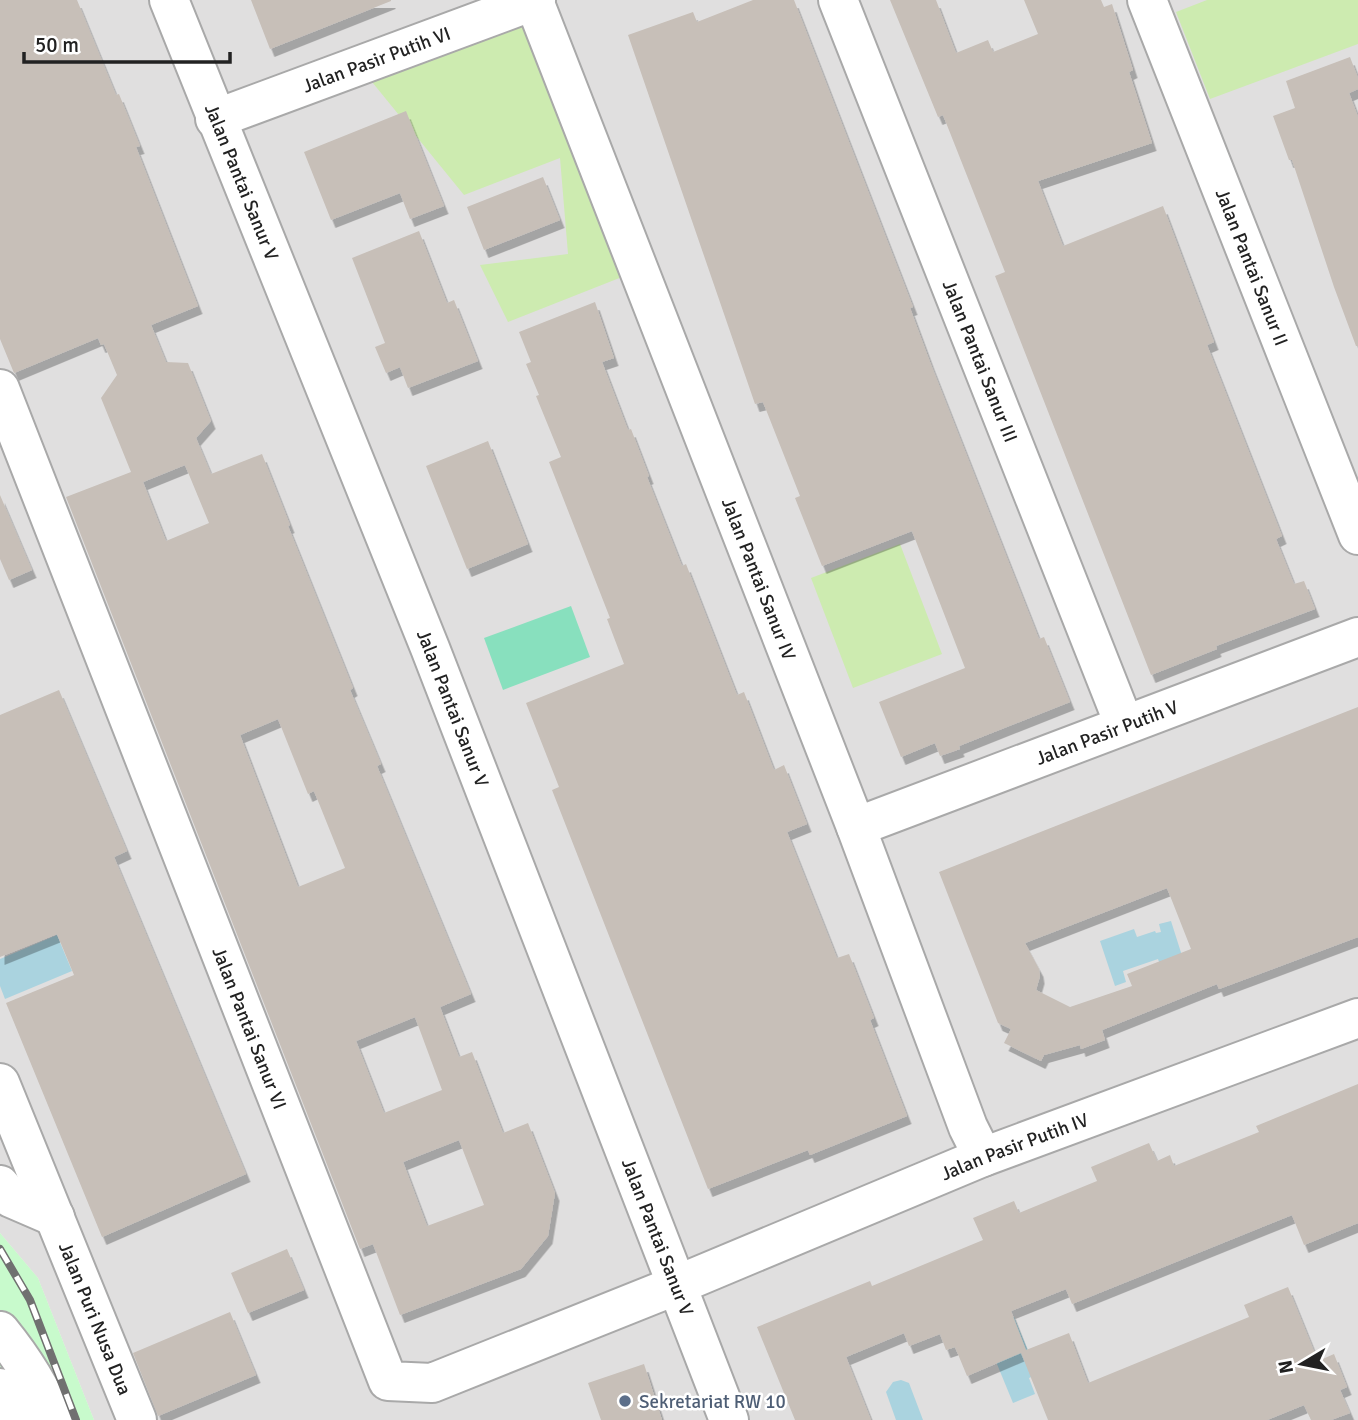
<svg xmlns="http://www.w3.org/2000/svg" width="1358" height="1420" font-family="Signika,sans-serif">
  <defs>
    <filter id="shadow"><feDropShadow dx="4.5" dy="8" stdDeviation="0" flood-color="#0004"/></filter>
  </defs>
  <rect width="100%" height="100%" fill="#f2efe9"/>
  <!-- residential -->
  <path fill="#e0dfdf" d="M 0,0 L 1358,0 L 1358,1420 L 94,1420 L 38,1278 L 0,1233 Z"/>
  <!-- grass -->
  <path fill="#cdebb0" d="M 1207,0 L 1358,0 L 1358,44 L 1210,99 L 1176,12 Z
    M 527,23 L 622,277 L 508,322 L 480,265 L 568,254 L 560,158 L 464,195 L 368,77 Z
    M 900,544 L 942,654 L 853,688 L 811,578 Z"/>
  <!-- park -->
  <path fill="#c8facc" d="M 0,1233 L 38,1278 L 94,1420 L 0,1420 Z"/>
  <!-- pitch -->
  <path fill="#88e0be" d="M 571,606 L 590,657 L 503,690 L 484,638 Z"/>
  <!-- water -->
  <path fill="#aad3df" d="M 1171,921 L 1184,962 L 1162,970 L 1158,959 L 1123,971 L 1126,982 L 1115,986 L 1100,941 L 1134,929 L 1137,937 L 1155,931 L 1156,933 L 1161,932 L 1159,924 Z
    M 57,935 L 72,971 L 5,999 L 0,986 L 0,959 Z
    M 1014,1317 L 1038,1374 L 1029,1378 L 1035,1394 L 1013,1403 L 983,1330 Z
    M 901,1380 L 909,1383 L 923,1420 L 896,1420 L 886,1392 L 893,1382 Z"/>
  <!-- building -->
  <path fill="#c7bfb8" fill-rule="evenodd" filter="url(#shadow)" d="M 0,0 L 77,0 L 116,95 L 119,94 L 140,146 L 136,147 L 198,306 L 151,325 L 166,362 L 188,363 L 211,421 L 196,438 L 211,474 L 262,454 L 290,525 L 288,526 L 353,688 L 350,690 L 381,764 L 377,766 L 471,994 L 440,1007 L 459,1057 L 472,1052 L 503,1133 L 528,1123 L 555,1193 L 548,1236 L 521,1269 L 400,1315 L 373,1244 L 360,1249 L 66,497 L 131,472 L 101,398 L 117,375 L 104,344 L 101,345 L 98,338 L 14,373 L 0,339 ZM 185,465 L 209,523 L 166,541 L 143,482 ZM 278,719 L 308,794 L 314,791 L 345,868 L 298,887 L 240,735 ZM 415,1017 L 442,1090 L 384,1113 L 356,1041 ZM 459,1140 L 484,1205 L 427,1226 L 403,1162 Z
    M 251,0 L 391,0 L 391,1 L 270,49 Z
    M 753,0 L 794,0 L 913,307 L 910,308 L 930,362 L 1039,639 L 1044,637 L 1070,702 L 959,746 L 960,749 L 940,756 L 935,743 L 901,757 L 879,702 L 965,668 L 912,531 L 822,566 L 795,498 L 800,496 L 763,402 L 755,404 L 628,35 L 693,12 L 697,22 Z
    M 890,0 L 936,0 L 956,53 L 988,40 L 993,52 L 1038,34 L 1024,0 L 1101,0 L 1104,7 L 1112,4 L 1133,70 L 1129,72 L 1152,143 L 1038,181 L 1063,246 L 1163,206 L 1214,342 L 1207,345 L 1282,536 L 1276,539 L 1294,584 L 1304,581 L 1315,609 L 1216,646 L 1217,649 L 1151,675 L 995,276 L 1005,272 L 943,115 L 938,117 Z
    M 1350,57 L 1358,78 L 1358,89 L 1349,93 L 1358,117 L 1358,346 L 1356,346 L 1334,287 L 1292,160 L 1289,160 L 1273,116 L 1295,108 L 1286,81 Z
    M 406,111 L 444,206 L 410,219 L 400,193 L 331,220 L 304,152 Z
    M 543,177 L 560,220 L 484,250 L 467,207 Z
    M 419,231 L 447,303 L 454,300 L 478,361 L 408,388 L 400,367 L 386,373 L 375,347 L 385,343 L 352,258 Z
    M 595,302 L 614,358 L 602,362 L 628,430 L 631,429 L 649,476 L 647,477 L 682,566 L 686,564 L 737,695 L 744,692 L 774,770 L 784,765 L 807,824 L 787,832 L 837,958 L 849,954 L 874,1018 L 870,1020 L 907,1116 L 810,1155 L 808,1150 L 708,1189 L 552,790 L 559,787 L 526,703 L 624,664 L 607,619 L 610,618 L 549,462 L 561,457 L 536,396 L 539,395 L 526,364 L 531,362 L 519,332 Z
    M 488,441 L 528,544 L 467,569 L 426,466 Z
    M 0,495 L 32,570 L 9,580 L 0,559 Z
    M 59,690 L 127,851 L 114,857 L 246,1174 L 102,1237 L 6,1003 L 74,975 L 57,934 L 0,957 L 0,715 Z
    M 1358,707 L 1358,937 L 1219,989 L 1217,984 L 1102,1030 L 1105,1040 L 1081,1049 L 1080,1045 L 1044,1055 L 1041,1061 L 1004,1043 L 1011,1029 L 998,1023 L 939,872 ZM 1167,888 L 1191,949 L 1127,974 L 1132,986 L 1070,1007 L 1036,990 L 1040,976 L 1039,969 L 1025,943 Z
    M 1358,1084 L 1358,1223 L 1304,1245 L 1292,1215 L 1072,1304 L 1066,1289 L 1011,1311 L 1026,1350 L 1069,1333 L 1088,1383 L 1249,1317 L 1244,1305 L 1288,1287 L 1318,1361 L 1334,1354 L 1347,1387 L 1340,1390 L 1350,1413 L 1331,1420 L 1311,1420 L 1304,1405 L 1267,1420 L 1048,1420 L 1021,1353 L 967,1376 L 955,1347 L 946,1350 L 940,1334 L 909,1346 L 904,1333 L 846,1357 L 871,1420 L 795,1420 L 757,1327 L 870,1281 L 872,1286 L 983,1240 L 973,1218 L 1014,1201 L 1019,1213 L 1097,1181 L 1091,1167 L 1149,1143 L 1157,1161 L 1170,1155 L 1174,1166 L 1259,1132 L 1256,1126 Z
    M 287,1249 L 304,1290 L 248,1313 L 231,1273 Z
    M 230,1312 L 256,1375 L 158,1416 L 133,1353 Z
    M 644,1364 L 662,1420 L 601,1420 L 588,1383 Z"/>
  <g fill="none" stroke-linecap="round" stroke-linejoin="round">
    <!-- minor casing -->
    <g stroke="#a9a9a9" stroke-width="42">
      <g id="minor">
        <path id="s1" d="M 169,0 L 430,648 L 729,1420"/>
        <path id="s2" d="M 838,0 L 1124,724"/>
        <path id="s3" d="M 1147,0 L 1358,535"/>
        <path id="s4" d="M 534,1 L 856,827 L 968,1127 L 983,1157"/>
        <path id="s5" d="M 215,119 L 536,0"/>
        <path id="s6" d="M 0,389 L 388,1381 L 432,1383 L 677,1285 L 983,1157 L 1358,1018"/>
        <path id="s7" d="M 856,827 L 1358,637"/>
        <path id="s8" d="M 0,1083 L 137,1420"/>
        <path d="M 0,1185 L 11,1198 L 55,1217"/>
        <path d="M 0,1331 C 22,1358 41,1387 54,1420"/>
        <path d="M 0,1388 L 21,1420"/>
      </g>
    </g>
    <!-- minor -->
    <use href="#minor" stroke="#fff" stroke-width="38"/>
    <!-- rail casing -->
    <g stroke="#707070" stroke-width="8">
      <path id="rail" d="M 0,1249 L 30,1300 L 76,1420"/>
    </g>
    <!-- rail -->
    <use href="#rail" stroke="#fff" stroke-width="5" stroke-dasharray="16" stroke-linecap="butt"/>
  </g>
  <!-- markers -->
  <circle fill="#5c6f8a" stroke="#fff" stroke-width="2.5" cx="625" cy="1401" r="7"/>
  <g text-anchor="middle" stroke-width="5" stroke-linejoin="round" paint-order="stroke">
    <!-- street labels -->
    <g font-size="19" fill="#222" stroke="#fff">
      <text dy="7" stroke="none"><textPath href="#s5" startOffset="172">Jalan Pasir Putih VI</textPath></text>
      <text dy="7" stroke="none"><textPath href="#s1" startOffset="196">Jalan Pantai Sanur V</textPath></text>
      <text dy="7" stroke="none"><textPath href="#s3" startOffset="287">Jalan Pantai Sanur II</textPath></text>
      <text dy="7" stroke="none"><textPath href="#s2" startOffset="388">Jalan Pantai Sanur III</textPath></text>
      <text dy="7" stroke="none"><textPath href="#s4" startOffset="620">Jalan Pantai Sanur IV</textPath></text>
      <text dy="7" stroke="none"><textPath href="#s1" startOffset="763">Jalan Pantai Sanur V</textPath></text>
      <text dy="7" stroke="none"><textPath href="#s7" startOffset="268">Jalan Pasir Putih V</textPath></text>
      <text dy="7" stroke="none"><textPath href="#s6" startOffset="686">Jalan Pantai Sanur VI</textPath></text>
      <text dy="7" stroke="none"><textPath href="#s6" startOffset="1738">Jalan Pasir Putih IV</textPath></text>
      <text dy="7" stroke="none"><textPath href="#s1" startOffset="1330">Jalan Pantai Sanur V</textPath></text>
      <text dy="7" stroke="none"><textPath href="#s8" startOffset="254">Jalan Puri Nusa Dua</textPath></text>
    </g>
    <!-- service labels -->
    <g font-size="19" fill="#4e5e75" stroke="#fff" text-anchor="start">
      <text x="639" y="1408">Sekretariat RW 10</text>
    </g>
  </g>
  <!-- north arrow -->
  <g transform="translate(1302 1364) rotate(260)" stroke="#ffffff" stroke-width="5" paint-order="stroke">
  <path d="M0-5L12 26L0 18L-12 26Z" fill="#222222"/>
  <text y="-10" font-size="19" font-weight="bold" text-anchor="middle" fill="#222222">N</text>
  </g>
  <!-- scale -->
  <path d="M24 52v10h206v-10" fill="none" stroke="#222222" stroke-width="3.5"/>
  <text x="35" y="52" font-size="21" fill="#222222" stroke="#ffffff" stroke-width="5" paint-order="stroke">50 m</text>
</svg>
